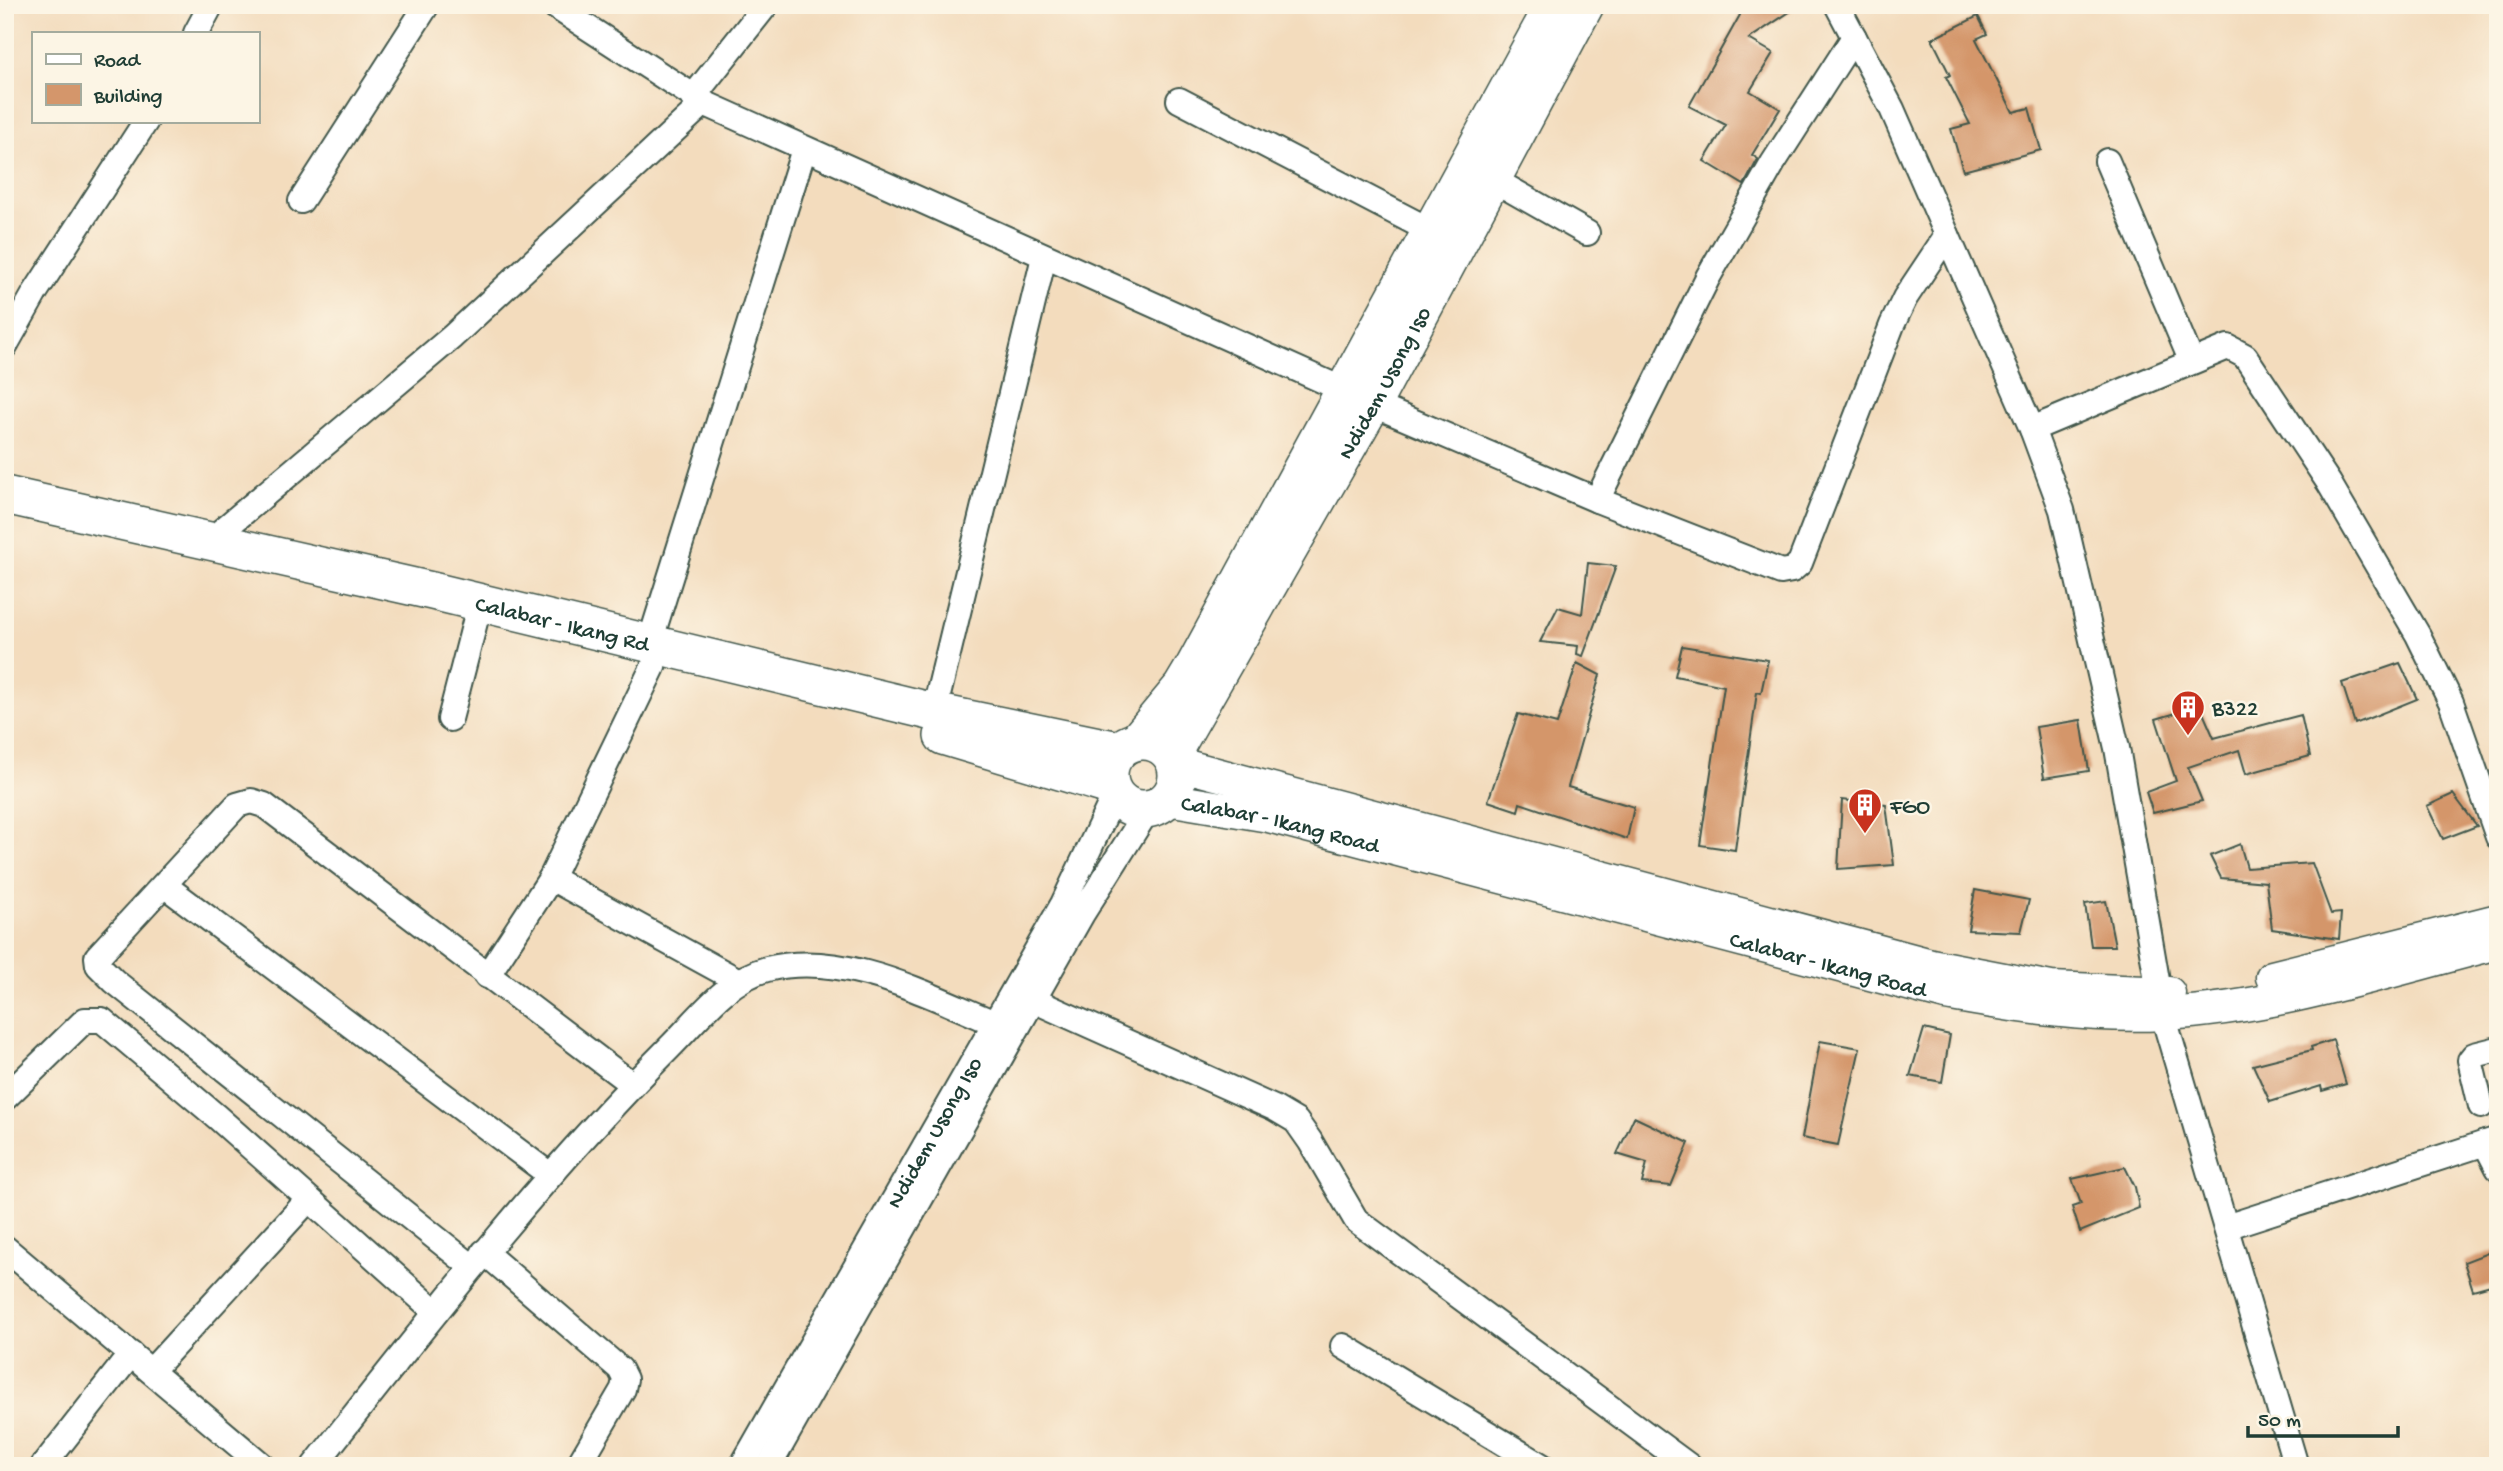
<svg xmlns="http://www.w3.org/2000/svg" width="2503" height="1471" font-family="'Gochi Hand',sans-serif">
  <rect width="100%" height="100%" fill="#fcf5e5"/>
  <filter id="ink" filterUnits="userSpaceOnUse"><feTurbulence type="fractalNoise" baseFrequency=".0143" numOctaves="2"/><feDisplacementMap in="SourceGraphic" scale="14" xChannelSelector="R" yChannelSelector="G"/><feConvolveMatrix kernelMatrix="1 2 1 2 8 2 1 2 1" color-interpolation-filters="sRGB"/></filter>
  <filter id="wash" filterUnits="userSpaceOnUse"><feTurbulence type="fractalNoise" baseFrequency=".00686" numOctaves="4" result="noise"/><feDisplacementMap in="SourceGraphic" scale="28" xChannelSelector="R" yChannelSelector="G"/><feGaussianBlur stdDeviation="1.57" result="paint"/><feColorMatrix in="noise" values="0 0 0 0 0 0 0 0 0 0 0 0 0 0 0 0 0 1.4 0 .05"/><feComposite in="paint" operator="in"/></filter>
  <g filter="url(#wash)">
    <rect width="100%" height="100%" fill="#f3dcbd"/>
    <g id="blocks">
      <!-- building -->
      <path fill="#d4966b" d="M 1734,5 L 1800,5 L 1749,39 L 1773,53 L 1750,91 L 1780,109 L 1752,155 L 1758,159 L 1744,185 L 1704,161 L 1726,125 L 1689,106 L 1740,15 Z
        M 1978,16 L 1987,34 L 1976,39 L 2013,112 L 2029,108 L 2041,150 L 1963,171 L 1951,129 L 1970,124 L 1946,77 L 1950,75 L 1932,39 Z
        M 1588,563 L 1616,566 L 1583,656 L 1577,654 L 1578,646 L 1540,642 L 1558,607 L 1582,614 Z
        M 1682,646 L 1768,660 L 1761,693 L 1757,692 L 1735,850 L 1700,845 L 1724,686 L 1675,676 Z
        M 1577,663 L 1600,675 L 1568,787 L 1634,807 L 1627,839 L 1520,803 L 1518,811 L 1488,801 L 1518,714 L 1557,724 Z
        M 2400,663 L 2417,699 L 2355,724 L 2342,683 Z
        M 2200,706 L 2214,738 L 2301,715 L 2310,756 L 2246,774 L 2239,750 L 2188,767 L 2202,801 L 2153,813 L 2146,792 L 2176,781 L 2156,719 Z
        M 2081,720 L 2089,771 L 2044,778 L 2036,727 Z
        M 2453,794 L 2477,826 L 2443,839 L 2427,806 Z
        M 1842,800 L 1886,805 L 1894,865 L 1838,869 Z
        M 2240,844 L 2247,868 L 2312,863 L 2331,914 L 2341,913 L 2339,939 L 2272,929 L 2266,882 L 2221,878 L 2210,856 Z
        M 1975,890 L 2029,900 L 2021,932 L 1968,930 Z
        M 2106,901 L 2115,946 L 2091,946 L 2085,904 Z
        M 1924,1029 L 1950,1035 L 1942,1082 L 1910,1076 Z
        M 2333,1040 L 2346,1084 L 2322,1091 L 2321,1086 L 2270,1102 L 2253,1065 L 2312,1050 L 2311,1047 Z
        M 1820,1041 L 1860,1048 L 1838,1145 L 1802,1138 Z
        M 1634,1117 L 1689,1143 L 1671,1186 L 1642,1183 L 1647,1163 L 1617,1154 Z
        M 2125,1167 L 2135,1187 L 2139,1208 L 2080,1232 L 2072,1207 L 2081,1204 L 2072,1179 Z
        M 2498,1249 L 2498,1283 L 2473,1290 L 2464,1262 Z"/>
    </g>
  </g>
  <g filter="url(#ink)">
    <use href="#blocks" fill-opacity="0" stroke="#3f5549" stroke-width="2"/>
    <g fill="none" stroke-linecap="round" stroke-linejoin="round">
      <!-- minor casing -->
      <g stroke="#3f5549" stroke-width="28">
        <g id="minor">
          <path d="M 553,5 L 704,103 L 1346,391"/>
          <path d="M 1837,5 L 1892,109 L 2032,429 L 2062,510 L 2117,748 L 2163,1015 L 2296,1466"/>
          <path d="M 196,33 L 211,5"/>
          <path d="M 693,97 L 766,5"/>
          <path d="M 1179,100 L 1433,232"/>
          <path d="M 2107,161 L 2191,360"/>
          <path d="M 1492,179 L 1587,233"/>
          <path d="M 301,201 L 427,5"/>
          <path d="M 5,346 L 36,291 L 146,121"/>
          <path d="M 1372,404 L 1597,500 L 1781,572 L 1792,570 L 1800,563 L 1892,325 L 1905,298 L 1947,235"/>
          <path d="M 2032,429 L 2228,347 L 2245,356 L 2329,483 L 2418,635 L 2451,702 L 2498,837"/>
          <path d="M 1597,500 L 1708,277 L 1773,163 L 1854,37"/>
          <path d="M 211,540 L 452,337 L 704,103"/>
          <path d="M 650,642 L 804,149"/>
          <path d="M 934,712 L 1044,257"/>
          <path d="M 450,719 L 475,622"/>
          <path d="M 551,878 L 737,980"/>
          <path d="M 164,885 L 550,1175"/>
          <path d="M 487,976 L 551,878 L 653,667"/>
          <path d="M 1033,1000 L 1274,1108 L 1296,1121 L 1310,1141 L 1356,1220 L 1689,1466"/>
          <path d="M 5,1098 L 85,1020 L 102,1020 L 217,1117 L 436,1312"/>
          <path d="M 2481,1106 L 2470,1060 L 2474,1055 L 2498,1049"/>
          <path d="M 2485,1143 L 2498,1168"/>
          <path d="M 2226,1227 L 2498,1139"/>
          <path d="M 5,1248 L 263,1466"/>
          <path d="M 484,1252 L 620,1369 L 625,1379 L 623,1389 L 578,1466"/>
          <path d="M 471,1266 L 114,981 L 98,965 L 97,957 L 237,805 L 251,801 L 264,805 L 633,1085"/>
          <path d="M 1343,1346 L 1542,1466"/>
          <path d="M 151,1371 L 308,1200"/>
          <path d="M 43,1466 L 131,1354"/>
          <path d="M 314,1466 C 428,1322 540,1177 670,1047 C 699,1018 727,979 767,969 C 845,950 926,995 995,1023"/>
          <path id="s1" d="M 742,1466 L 1063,904 L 1115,794"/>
          <path d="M 769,1466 L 1082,914 L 1149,808"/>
        </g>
      </g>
      <!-- major casing -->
      <g stroke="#3f5549" stroke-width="35">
        <g id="major">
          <path d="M 1175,763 L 1931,965 L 2051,988 L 2169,993"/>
          <path id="s2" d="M 1167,799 L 1269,816 L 1946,994 C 2018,1007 2090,1018 2164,1014 C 2277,1008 2388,971 2498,943"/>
          <path d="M 2272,977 L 2498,920"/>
        </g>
      </g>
      <!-- highway casing -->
      <g stroke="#3f5549" stroke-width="40">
        <g id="highway">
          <path id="s3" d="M 5,495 L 432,591 L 934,712 L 1119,750"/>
          <path d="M 943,736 L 1110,786"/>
          <circle cx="1143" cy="775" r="34"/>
          <path d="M 1137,741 L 1182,687 L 1194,667 L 1554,5"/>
          <path id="s4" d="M 1171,755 L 1372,404 L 1585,5"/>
        </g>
      </g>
      <!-- minor -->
      <use href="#minor" stroke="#fff" stroke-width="24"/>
      <!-- major -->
      <use href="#major" stroke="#fff" stroke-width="32"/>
      <!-- highway -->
      <use href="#highway" stroke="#fff" stroke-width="37"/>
    </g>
  </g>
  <!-- icons -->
  <defs>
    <g id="building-pin" transform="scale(1.75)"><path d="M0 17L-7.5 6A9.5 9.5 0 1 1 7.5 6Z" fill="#c8321e" stroke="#fcf5e5"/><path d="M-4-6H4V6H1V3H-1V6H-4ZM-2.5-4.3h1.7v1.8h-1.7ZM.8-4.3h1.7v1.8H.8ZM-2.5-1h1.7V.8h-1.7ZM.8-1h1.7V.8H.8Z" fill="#fff"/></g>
  </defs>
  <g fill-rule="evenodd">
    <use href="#building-pin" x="2188" y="707"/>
    <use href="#building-pin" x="1865" y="805"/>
  </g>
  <g text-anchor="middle" stroke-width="5" stroke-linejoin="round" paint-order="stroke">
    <!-- street labels -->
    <g font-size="23" fill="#1f3d34" stroke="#fcf5e5">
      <text dy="8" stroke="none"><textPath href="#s4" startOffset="429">Ndidem Usong Iso</textPath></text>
      <text dy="8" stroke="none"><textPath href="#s3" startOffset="572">Calabar - Ikang Rd</textPath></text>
      <text dy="8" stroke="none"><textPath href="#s2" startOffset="116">Calabar - Ikang Road</textPath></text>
      <text dy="8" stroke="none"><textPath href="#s2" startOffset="682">Calabar - Ikang Road</textPath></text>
      <text dy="8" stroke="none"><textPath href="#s1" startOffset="385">Ndidem Usong Iso</textPath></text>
    </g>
    <!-- poi labels -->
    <g font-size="23" fill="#1f3d34" stroke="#fcf5e5" text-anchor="start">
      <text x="2212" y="715">B322</text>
      <text x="1890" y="813">FGO</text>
    </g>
  </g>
  <!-- margin -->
  <rect width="2503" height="1471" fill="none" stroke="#fcf5e5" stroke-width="28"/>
  <!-- legend -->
  <rect x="32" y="32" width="228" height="91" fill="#fcf5e5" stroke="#a4ab9e" stroke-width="2"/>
  <rect x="46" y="54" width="35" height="10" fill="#ffffff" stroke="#a4ab9e" stroke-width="2"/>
  <text x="94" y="66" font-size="21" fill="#1f3d34">Road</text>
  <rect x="46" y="84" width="35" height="21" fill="#d4966b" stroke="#a4ab9e" stroke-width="2"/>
  <text x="94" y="102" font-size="21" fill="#1f3d34">Building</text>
  <!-- scale -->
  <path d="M2248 1426v10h150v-10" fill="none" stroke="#1f3d34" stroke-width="3.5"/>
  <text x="2258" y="1426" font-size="21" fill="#1f3d34" stroke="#fcf5e5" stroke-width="5" paint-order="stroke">50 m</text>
</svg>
